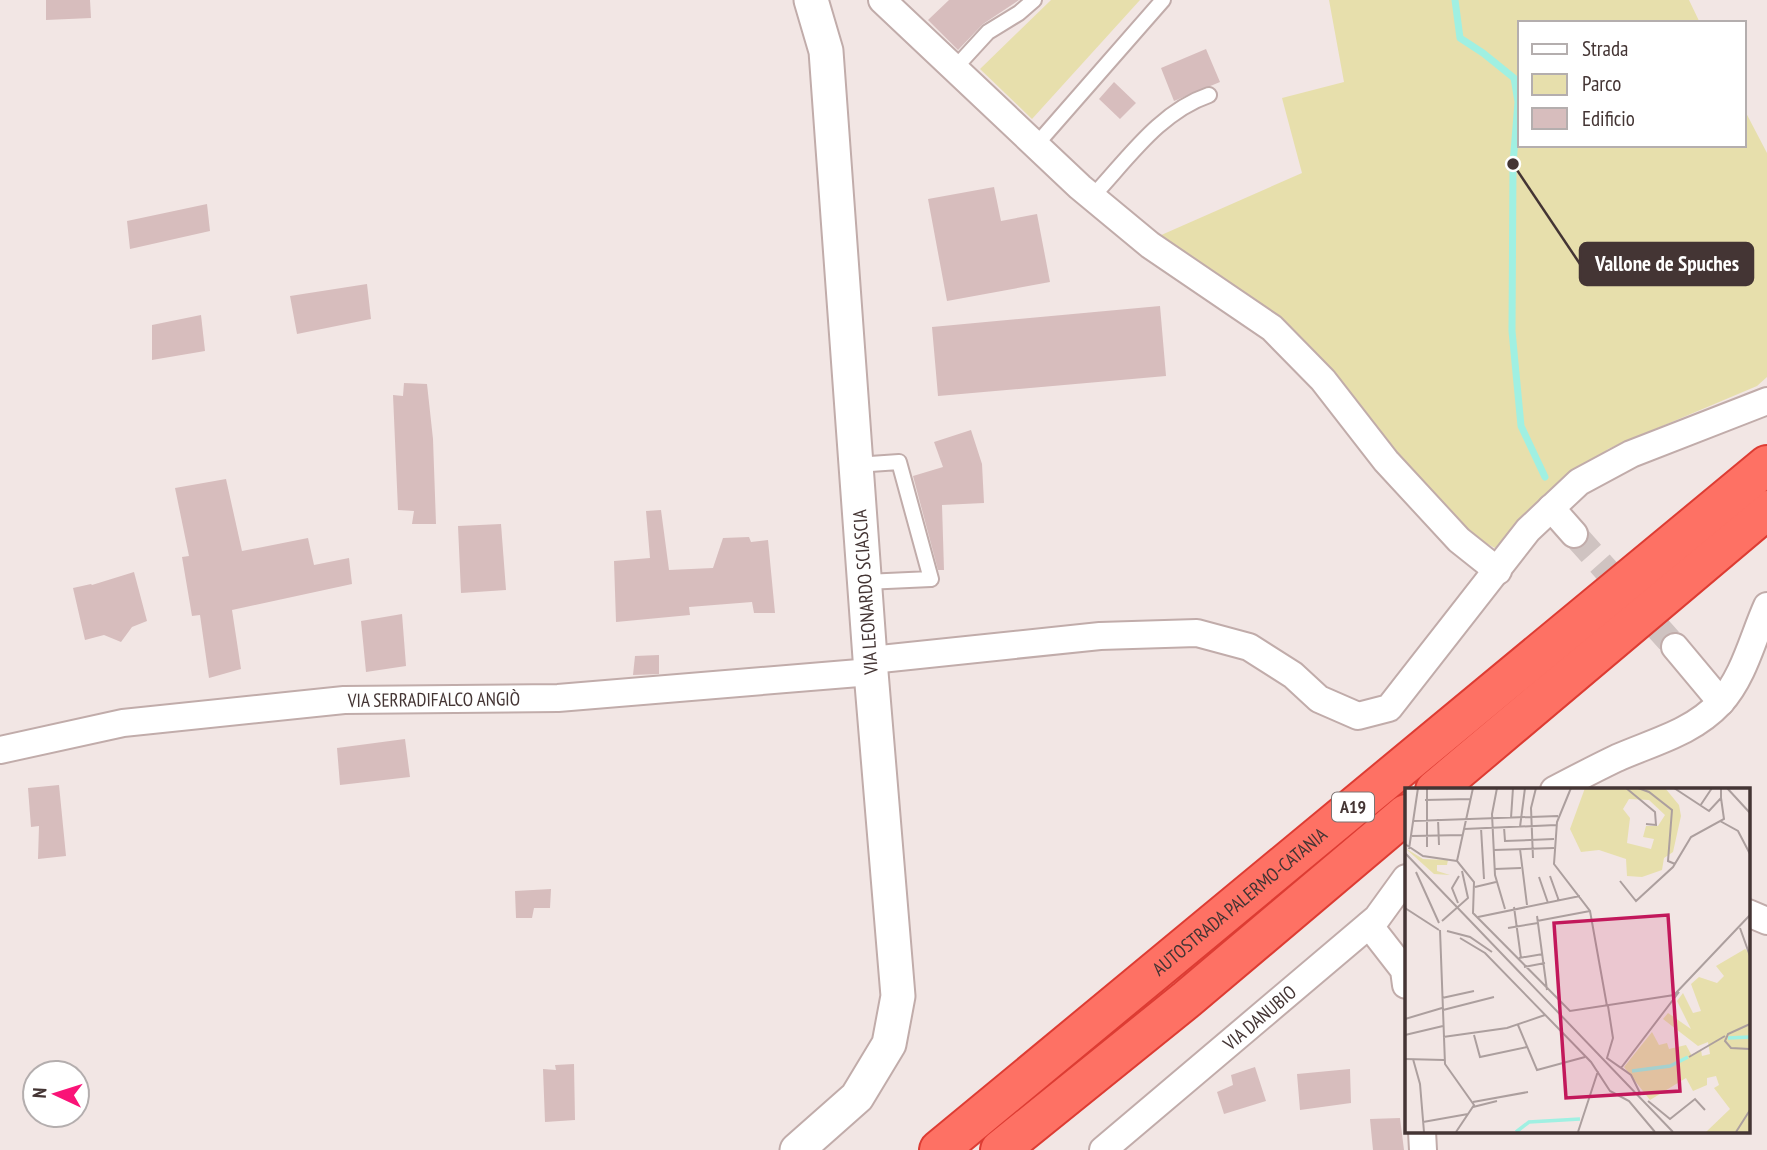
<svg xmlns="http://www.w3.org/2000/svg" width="1767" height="1150" font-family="'PT Sans Narrow',sans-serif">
  <rect width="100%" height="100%" fill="#f2e6e4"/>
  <!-- green -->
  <path fill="#e7dfac" d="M 1051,0 L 1140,0 L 1032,119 L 980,69 Z
    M 1329,0 L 1689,0 L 1700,23 L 1520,23 L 1520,145 L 1744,145 L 1744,109 L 1767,153 L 1767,377 L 1757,386 L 1608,449 L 1495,548 L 1473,536 L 1159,236 L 1302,173 L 1282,98 L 1344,82 Z"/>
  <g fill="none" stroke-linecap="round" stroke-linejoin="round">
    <!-- stream -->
    <path stroke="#a0f0e2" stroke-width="7" d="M 1455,0 L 1460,38 L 1483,53 L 1514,78 L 1518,102 L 1513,164 L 1512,331 L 1521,426 L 1545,477"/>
  </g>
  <!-- building -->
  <path fill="#d7bdbd" d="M 46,0 L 90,0 L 91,18 L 46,20 Z
    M 949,0 L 1019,0 L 983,24 L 958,50 L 928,20 Z
    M 1206,49 L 1220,82 L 1174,101 L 1161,68 Z
    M 1114,82 L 1136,103 L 1120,119 L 1099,99 Z
    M 994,187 L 1001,221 L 1037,214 L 1050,282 L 947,301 L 928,199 Z
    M 207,204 L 210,231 L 130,249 L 127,221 Z
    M 367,284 L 371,319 L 297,334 L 290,296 Z
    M 1160,306 L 1166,376 L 938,396 L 932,327 Z
    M 201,315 L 205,351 L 152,360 L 152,325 Z
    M 404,383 L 427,384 L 433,439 L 436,524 L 412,524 L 414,511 L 398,510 L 393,395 L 403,396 Z
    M 971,430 L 982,464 L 984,503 L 942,505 L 944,570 L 938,570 L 913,476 L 943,467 L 934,442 Z
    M 226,479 L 242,551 L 308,538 L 314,565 L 349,558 L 352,584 L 232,610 L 241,669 L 209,678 L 200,615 L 192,616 L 182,557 L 189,556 L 175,488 Z
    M 661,510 L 669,570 L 713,568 L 723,538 L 749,537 L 751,542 L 768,540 L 775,613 L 754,613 L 752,602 L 689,607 L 690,615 L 616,622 L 614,561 L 650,558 L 646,511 Z
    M 501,524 L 506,590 L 461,593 L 458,526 Z
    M 134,572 L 147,621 L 132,627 L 121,642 L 104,635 L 85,640 L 73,588 L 91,584 L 92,585 Z
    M 402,614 L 406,666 L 366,672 L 361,621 Z
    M 659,655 L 659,674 L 633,675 L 635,656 Z
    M 405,739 L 410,777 L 340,785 L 337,748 Z
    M 59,785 L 66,856 L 38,859 L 39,826 L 31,827 L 28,788 Z
    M 551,889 L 550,908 L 534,908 L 532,918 L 516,918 L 515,891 Z
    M 574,1064 L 575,1120 L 545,1122 L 543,1069 L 556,1070 L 555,1065 Z
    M 1255,1067 L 1266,1101 L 1224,1114 L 1217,1092 L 1233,1085 L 1231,1075 Z
    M 1350,1069 L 1351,1103 L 1300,1110 L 1297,1074 Z
    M 1400,1118 L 1404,1150 L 1373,1150 L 1370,1119 Z"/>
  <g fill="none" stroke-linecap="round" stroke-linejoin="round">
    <!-- minor-tunnel -->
    <path stroke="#cfc3c1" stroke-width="26" stroke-dasharray="26 13" stroke-linecap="butt" d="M 1574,534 L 1675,647"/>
    <!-- service casing -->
    <g stroke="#c1acaa" stroke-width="18">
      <path id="service" d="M 955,68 L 988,32 L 1019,13 L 1034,0
        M 1036,145 L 1163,0
        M 1092,197 C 1127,160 1159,112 1209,95
        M 856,465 L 899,462 L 931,579 L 865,582"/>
    </g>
    <!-- minor casing -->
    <g stroke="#c1acaa" stroke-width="30">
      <g id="minor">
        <path d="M 882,0 L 1080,187 L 1150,245 L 1272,328 L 1323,380 L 1386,461 L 1459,540 L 1498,571"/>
        <path d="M 1551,508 L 1574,534"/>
        <path d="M 1675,647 L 1721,702"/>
        <path d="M 871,660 L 1100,636 L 1197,633 L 1249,647 L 1293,675 L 1319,699 L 1358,716 L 1389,708 L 1528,530 L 1579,482 L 1631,454 L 1767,401"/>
        <path id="s1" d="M 0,750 L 123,723 L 344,700 L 558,698 L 871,672"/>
        <path d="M 1554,790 C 1575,779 1596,768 1617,758 C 1653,742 1692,733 1720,703 C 1744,677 1753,637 1767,606"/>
        <path d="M 1748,913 L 1767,921"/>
        <path d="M 1369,925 L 1404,970 L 1406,985"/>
        <path d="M 1422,1131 L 1423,1150"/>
        <path id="s2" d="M 1103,1150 L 1377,918 L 1406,878"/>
      </g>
    </g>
    <!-- tertiary casing -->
    <g stroke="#c1acaa" stroke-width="37">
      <path id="tertiary" d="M 797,1150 L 857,1097 L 889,1044 L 898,996 L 871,672 L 826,51 L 811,0"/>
    </g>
    <!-- motorway casing -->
    <g stroke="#dd3c33" stroke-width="42">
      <g id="motorway">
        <path d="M 1435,790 L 1767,510"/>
        <path id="s3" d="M 939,1150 L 1767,465"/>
        <path d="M 1000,1150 L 1187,999 L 1406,814"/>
      </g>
    </g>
    <!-- service -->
    <use href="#service" stroke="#fff" stroke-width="14"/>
    <!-- minor -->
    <use href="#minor" stroke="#fff" stroke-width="26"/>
    <!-- tertiary -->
    <use href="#tertiary" stroke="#fff" stroke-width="33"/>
    <!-- motorway -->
    <use href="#motorway" stroke="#fe7164" stroke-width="38"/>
  </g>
  <g text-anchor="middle" stroke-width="5" stroke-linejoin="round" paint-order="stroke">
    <!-- shield labels -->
    <rect fill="#fff" stroke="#7c7271" stroke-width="2" x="1332" y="792.5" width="42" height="29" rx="5"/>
    <g font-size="18" font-weight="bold" fill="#443534">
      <text x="1353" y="813">A19</text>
    </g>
    <!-- street labels -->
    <g font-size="19" fill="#443534" stroke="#fff">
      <text transform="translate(865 592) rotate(-94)" y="7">VIA LEONARDO SCIASCIA</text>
      <text dy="7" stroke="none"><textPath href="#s1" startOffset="438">VIA SERRADIFALCO ANGIÒ</textPath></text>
      <text dy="7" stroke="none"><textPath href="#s3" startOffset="390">AUTOSTRADA PALERMO-CATANIA</textPath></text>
      <text dy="7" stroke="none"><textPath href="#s2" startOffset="205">VIA DANUBIO</textPath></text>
    </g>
  </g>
  <!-- overview -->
  <g transform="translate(1405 788)">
    <rect width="345" height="345" fill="#f2e6e4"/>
    <path d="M 180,0 L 260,0 L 274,17 L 276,28 L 268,64 L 259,70 L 257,82 L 237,89 L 222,88 L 221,71 L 194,62 L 176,64 L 165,41 ZM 224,11 L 244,12 L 260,27 L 253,38 L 241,38 L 238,49 L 249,51 L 246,61 L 222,55 L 225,30 L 218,21 ZM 0,60 L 18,71 L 43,72 L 42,77 L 32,77 L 32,83 L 45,87 L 29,86 ZM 340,161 L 345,165 L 345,344 L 301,344 L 325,321 L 309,300 L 314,297 L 311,288 L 302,290 L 302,297 L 288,303 L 281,290 L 245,312 L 219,279 L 247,244 L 254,257 L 262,255 L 264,261 L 281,257 L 287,268 L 296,262 L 297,268 L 305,266 L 303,254 L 293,258 L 258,231 L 263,225 L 286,241 L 272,213 L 278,205 L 288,225 L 296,223 L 286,196 L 294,189 L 312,195 L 319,188 L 311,178 Z" fill="#e7dfac" fill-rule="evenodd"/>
    <path fill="none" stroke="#a0f0e2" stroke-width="3.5" d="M 323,250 L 345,249M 227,283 L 265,278 L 283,269M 111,344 L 124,334 L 175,331"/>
    <path fill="none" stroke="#ac9f9e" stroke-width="2" d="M 68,0 L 52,73 L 69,94 L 68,125 L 165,223 L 269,207 L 345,127M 92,0 L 87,26 L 90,87 L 100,121M 166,0 L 152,34 L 149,76 L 185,123 L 202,218M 221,0 L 250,24 L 251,37 L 241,36M 233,0 L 244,4 L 267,22 L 263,73 L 270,76M 269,0 L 304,23 L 316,10 L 316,0M 322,0 L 345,25M 20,12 L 66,11M 295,18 L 307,0M 106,30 L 108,0M 33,31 L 34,57M 8,33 L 153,28M 315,33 L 333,43 L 345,66M 99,39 L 100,53 L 149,51M 115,39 L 120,0M 76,40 L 79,91M 59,41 L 151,37M 7,48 L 58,47M 0,56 L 18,68 L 52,73M 22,59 L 22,1M 4,61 L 13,0M 115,61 L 122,117M 89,62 L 149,60M 0,65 L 268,344M 128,70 L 126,20 L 131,0M 90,81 L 116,80M 11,84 L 34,135M 145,88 L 154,113M 134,89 L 143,115M 215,93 L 231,113 L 268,79 L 286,49 L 319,31 L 316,10M 70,99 L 91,94M 53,115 L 47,100 L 54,88M 109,119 L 116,170M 0,120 L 34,142M 132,128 L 142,202M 73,129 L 175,108M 37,133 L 63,110 L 57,83M 132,133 L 185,123M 103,140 L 133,135M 335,140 L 345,168M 35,142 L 40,276 L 69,317 L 51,344M 42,143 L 65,149 L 87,164M 55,150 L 80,165 L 186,274 L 205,303 L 224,313 L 250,344M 114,170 L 138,166M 119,179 L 140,175M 37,210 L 69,203M 203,218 L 208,250 L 202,270 L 226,287 L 236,307M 38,222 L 89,209M 0,231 L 37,220M 345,236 L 323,246 L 320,253 L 326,260 L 345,261M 113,237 L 132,282 L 180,269M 0,247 L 38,238M 69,247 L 75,269 L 122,259M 38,249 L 102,240 L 140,227M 284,269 L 320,248M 0,271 L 39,272M 8,271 L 15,296 L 19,344M 216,280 L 274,204M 243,313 L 265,331 L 290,311 L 300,322M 68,314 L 123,304M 68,319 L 92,313M 18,334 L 63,326M 173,344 L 193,283M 331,344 L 345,322"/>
    <path fill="#c2185b" fill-opacity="0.15" stroke="#c2185b" stroke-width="3.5" d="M 263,127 L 275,303 L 161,310 L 149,135 Z"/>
    <rect width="345" height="345" fill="none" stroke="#443534" stroke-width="3.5"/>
  </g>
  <!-- callouts -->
  <path fill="none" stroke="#443534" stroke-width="2.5" d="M1513 164L1580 264"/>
  <circle fill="#443534" stroke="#fff" stroke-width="2.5" cx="1513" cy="164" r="7"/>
  <rect fill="#443534" stroke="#443534" stroke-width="2.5" x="1580" y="243" width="173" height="42" rx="7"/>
  <g font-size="21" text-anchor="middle" font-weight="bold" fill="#fff">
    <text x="1667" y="271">Vallone de Spuches</text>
  </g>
  <!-- legend -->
  <rect x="1518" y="21" width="228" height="126" fill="#ffffff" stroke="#b4aeae" stroke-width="2"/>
  <rect x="1532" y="44" width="35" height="10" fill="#ffffff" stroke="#b4aeae" stroke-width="2"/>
  <text x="1582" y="56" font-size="21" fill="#443534">Strada</text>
  <rect x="1532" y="74" width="35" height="21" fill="#e7dfac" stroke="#b4aeae" stroke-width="2"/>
  <text x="1582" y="91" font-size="21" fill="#443534">Parco</text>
  <rect x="1532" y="108" width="35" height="21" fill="#d7bdbd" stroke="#b4aeae" stroke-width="2"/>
  <text x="1582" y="126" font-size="21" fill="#443534">Edificio</text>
  <!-- north arrow -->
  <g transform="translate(56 1094) rotate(274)"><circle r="33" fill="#ffffff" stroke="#b4aeae" stroke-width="2"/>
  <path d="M0-5L12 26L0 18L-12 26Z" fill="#fa1377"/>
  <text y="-10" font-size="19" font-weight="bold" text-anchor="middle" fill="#443534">N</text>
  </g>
</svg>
